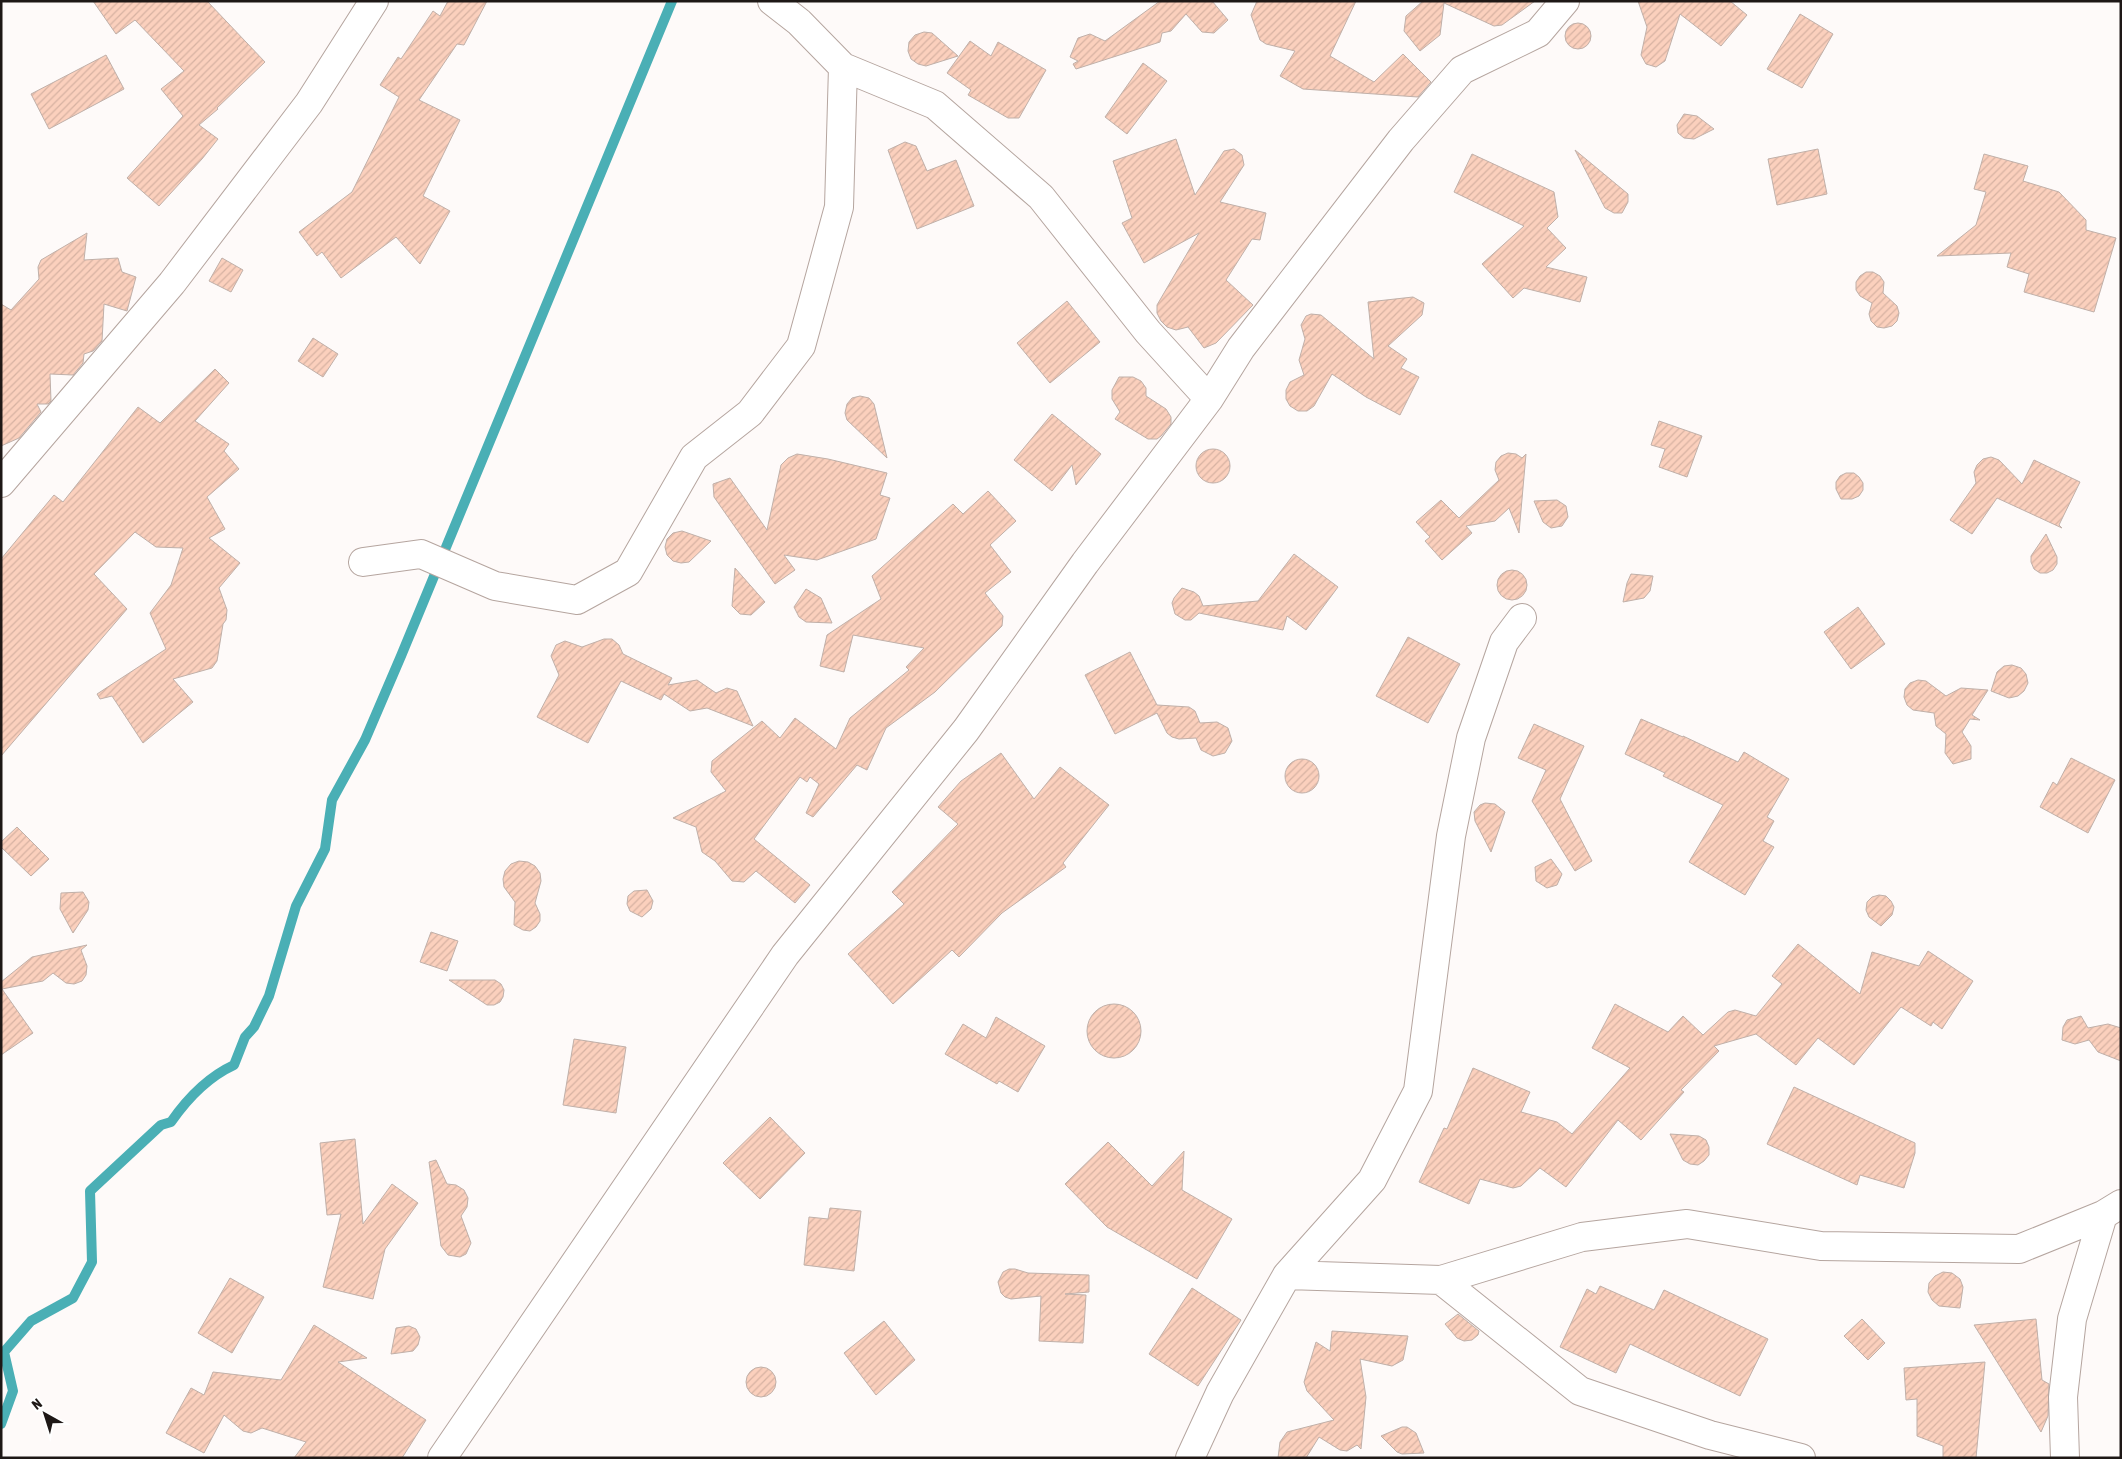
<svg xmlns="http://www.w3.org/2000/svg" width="2122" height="1459" font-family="'Asap Condensed',sans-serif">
  <defs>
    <pattern id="building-hatch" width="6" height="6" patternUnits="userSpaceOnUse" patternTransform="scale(1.25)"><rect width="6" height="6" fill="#fbd0bd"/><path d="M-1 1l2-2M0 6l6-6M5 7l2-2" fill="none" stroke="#d7b2a2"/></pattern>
  </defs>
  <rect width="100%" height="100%" fill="#fefaf9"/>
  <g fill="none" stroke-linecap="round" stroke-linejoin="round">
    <!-- stream -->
    <path stroke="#4aafb5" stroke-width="10" d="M 1,1424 L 13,1391 L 4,1352 L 31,1321 L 73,1298 L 92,1262 L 90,1191 L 161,1125 L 171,1122 C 187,1099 208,1077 234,1065 L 245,1037 L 254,1027 L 269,996 L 296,906 L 325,849 L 332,800 L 365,740 L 401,656 L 672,1"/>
  </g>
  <!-- building -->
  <path fill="url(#building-hatch)" stroke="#c0b0a9" d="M 93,1 L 207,1 L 265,62 L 217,108 L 218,109 L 199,125 L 218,139 L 202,159 L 159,206 L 127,178 L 183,116 L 161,89 L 184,71 L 135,20 L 116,34 Z
    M 448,1 L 487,1 L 464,45 L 457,44 L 419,100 L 460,120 L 423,196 L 450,211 L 420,264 L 396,237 L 341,278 L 322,252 L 317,256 L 299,232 L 352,192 L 399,97 L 380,85 L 398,57 L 401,59 L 433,11 L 440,16 Z
    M 1160,1 L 1212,1 L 1228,20 L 1214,33 L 1202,32 L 1186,14 L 1171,31 L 1162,33 L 1160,42 L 1076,69 L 1073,64 L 1078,61 L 1070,57 L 1078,38 L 1090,34 L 1105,41 Z
    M 1257,1 L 1356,1 L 1330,56 L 1374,82 L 1403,54 L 1431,82 L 1418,97 L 1303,89 L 1280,76 L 1295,51 L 1266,44 L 1260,40 L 1251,15 Z
    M 1423,1 L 1535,1 L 1502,25 L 1494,26 L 1444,3 L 1440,35 L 1420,51 L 1404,31 L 1406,16 Z
    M 1638,1 L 1730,1 L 1747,15 L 1721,46 L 1680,14 L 1665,61 L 1656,67 L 1646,64 L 1641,55 L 1647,27 Z
    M 1800,14 L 1833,34 L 1802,88 L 1767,69 Z
    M1565 36a13 13 0 1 1 26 0a13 13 0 1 1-26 0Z
    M 924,32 L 932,33 L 958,56 L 926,66 L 918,64 L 911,59 L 908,51 L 909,42 L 915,35 Z
    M 970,41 L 991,56 L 998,42 L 1046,70 L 1019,118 L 1008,118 L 968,95 L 971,90 L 947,73 Z
    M 106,55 L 124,89 L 49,129 L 31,94 Z
    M 1143,63 L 1167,81 L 1127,134 L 1105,117 Z
    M 1684,114 L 1697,116 L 1714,129 L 1694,139 L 1684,138 L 1678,133 L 1677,125 Z
    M 1176,139 L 1195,195 L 1224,151 L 1234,149 L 1242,155 L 1244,165 L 1220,202 L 1266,213 L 1260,240 L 1252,239 L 1226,280 L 1253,305 L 1216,343 L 1204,348 L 1188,327 L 1176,330 L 1167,327 L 1161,321 L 1157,313 L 1157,305 L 1199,233 L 1144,263 L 1122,223 L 1132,218 L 1113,161 Z
    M 905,142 L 916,146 L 927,171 L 956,160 L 974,206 L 917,229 L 888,150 Z
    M 1818,149 L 1827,194 L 1777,205 L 1768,159 Z
    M 1575,150 L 1628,194 L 1628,202 L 1622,213 L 1614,213 L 1605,208 Z
    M 1472,154 L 1554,192 L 1558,217 L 1547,228 L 1566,248 L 1546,267 L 1587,277 L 1580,302 L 1524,288 L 1513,298 L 1482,264 L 1524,226 L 1454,192 Z
    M 1984,154 L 2028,166 L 2023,181 L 2059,192 L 2086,220 L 2086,230 L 2116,238 L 2094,312 L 2024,292 L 2029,274 L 2007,267 L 2011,253 L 1937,256 L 1976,225 L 1986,192 L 1974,189 Z
    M 87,233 L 84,260 L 118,258 L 122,272 L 136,277 L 127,311 L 104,304 L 102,341 L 93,351 L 84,354 L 83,363 L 73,375 L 50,374 L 51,401 L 48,404 L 37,404 L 41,412 L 19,438 L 1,446 L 1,304 L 11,310 L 39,279 L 38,267 L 41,260 Z
    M 222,258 L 243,270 L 231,292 L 209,281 Z
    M 1866,272 L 1873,272 L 1880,276 L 1884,282 L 1883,293 L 1897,306 L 1899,313 L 1897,321 L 1892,326 L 1884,328 L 1877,327 L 1871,321 L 1869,314 L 1872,303 L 1860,296 L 1856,290 L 1856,282 L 1860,276 Z
    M 1413,297 L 1424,303 L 1422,315 L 1388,346 L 1407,359 L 1401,368 L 1419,377 L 1400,415 L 1366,397 L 1332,374 L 1314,406 L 1307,411 L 1298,411 L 1290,406 L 1286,399 L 1286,390 L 1290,382 L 1304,375 L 1299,360 L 1305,339 L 1301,325 L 1306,316 L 1311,314 L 1321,315 L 1374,359 L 1368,302 Z
    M 1067,301 L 1100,342 L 1050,383 L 1017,343 Z
    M 313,338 L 338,354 L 323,377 L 298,361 Z
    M 215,369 L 229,383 L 195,421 L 229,444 L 224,451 L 239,469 L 207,497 L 225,529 L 209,538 L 240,563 L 219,588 L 227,610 L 226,620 L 223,624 L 217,661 L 212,668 L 173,679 L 193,702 L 143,743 L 112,696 L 100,699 L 97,694 L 166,649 L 150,613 L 171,585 L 183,548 L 156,547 L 135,532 L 94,574 L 127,609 L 1,756 L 1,559 L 54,495 L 63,502 L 138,407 L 160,423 Z
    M 1119,377 L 1133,377 L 1141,381 L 1146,388 L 1146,396 L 1166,409 L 1171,417 L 1171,424 L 1161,436 L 1157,439 L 1148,439 L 1115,419 L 1120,412 L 1112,399 L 1112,390 Z
    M 860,396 L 869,398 L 874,404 L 887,458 L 847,420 L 845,413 L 847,404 L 852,398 Z
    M 1052,414 L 1101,454 L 1076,485 L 1072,465 L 1052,491 L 1014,460 Z
    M 1659,421 L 1702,436 L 1687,477 L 1659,467 L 1665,449 L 1651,445 Z
    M1196 466a17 17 0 1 1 34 0a17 17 0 1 1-34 0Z
    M 1508,453 L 1516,454 L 1522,458 L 1526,454 L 1519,533 L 1509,508 L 1495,521 L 1466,526 L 1472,533 L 1442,560 L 1425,541 L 1430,537 L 1416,522 L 1441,500 L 1459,518 L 1499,480 L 1495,470 L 1496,462 L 1501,456 Z
    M 797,454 L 828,459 L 887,473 L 880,495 L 890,498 L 876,539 L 817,560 L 784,555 L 795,570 L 775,584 L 714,497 L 713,484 L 730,478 L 767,530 L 781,465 L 788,458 Z
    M 1991,457 L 1999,460 L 2022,484 L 2034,460 L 2080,482 L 2059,525 L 2062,528 L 1997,498 L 1972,534 L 1950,520 L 1976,483 L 1974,472 L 1977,465 L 1983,459 Z
    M 1846,473 L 1854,473 L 1859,477 L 1863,483 L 1863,490 L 1859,496 L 1852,499 L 1841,499 L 1836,489 L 1836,482 L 1840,476 Z
    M 988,491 L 1016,521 L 990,545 L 1011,572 L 985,593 L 1003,616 L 1002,626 L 935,692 L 886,728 L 867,770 L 857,765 L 813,817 L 806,813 L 819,784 L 810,777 L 807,782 L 800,777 L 754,839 L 810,885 L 795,903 L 756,871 L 744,882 L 732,881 L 715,861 L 702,852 L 696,827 L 673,818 L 726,791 L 711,772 L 712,761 L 762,721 L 780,738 L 795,718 L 836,749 L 850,718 L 909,670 L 906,667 L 924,648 L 853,635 L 844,672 L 820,666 L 827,635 L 881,599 L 872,576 L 953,504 L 963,514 Z
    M 1557,500 L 1566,506 L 1568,517 L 1562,526 L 1551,528 L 1543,522 L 1534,501 Z
    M 682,531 L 711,541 L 689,562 L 681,563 L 673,561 L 667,555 L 665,547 L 667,539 L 673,533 Z
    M 2046,534 L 2057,557 L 2057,564 L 2053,570 L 2047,573 L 2040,573 L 2034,569 L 2031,562 L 2031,556 Z
    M 1294,554 L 1338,587 L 1306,630 L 1287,616 L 1283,630 L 1199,613 L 1191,620 L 1185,620 L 1175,614 L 1172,603 L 1174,598 L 1182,588 L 1194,592 L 1199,596 L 1203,606 L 1258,601 Z
    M 735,568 L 765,602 L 751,615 L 740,614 L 732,606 Z
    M1497 585a15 15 0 1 1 30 0a15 15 0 1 1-30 0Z
    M 1631,574 L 1653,576 L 1650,591 L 1644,598 L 1623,602 L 1627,583 Z
    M 806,589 L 821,598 L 832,623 L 806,622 L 799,617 L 794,607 Z
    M 1858,607 L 1885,644 L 1851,669 L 1824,632 Z
    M 1408,637 L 1460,664 L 1428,723 L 1376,696 Z
    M 604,639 L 612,639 L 619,645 L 623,654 L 672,678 L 668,685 L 697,680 L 716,693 L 727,688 L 737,691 L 753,726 L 707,708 L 690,711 L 664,694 L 661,700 L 621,681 L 588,743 L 537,717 L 559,675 L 551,656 L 556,645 L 565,641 L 582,647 Z
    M 1130,652 L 1157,705 L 1189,707 L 1195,711 L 1200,723 L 1217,722 L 1228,728 L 1232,741 L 1225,753 L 1213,756 L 1201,750 L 1196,738 L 1179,739 L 1172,737 L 1167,733 L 1157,713 L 1115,734 L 1085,675 Z
    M 2012,665 L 2021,668 L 2026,674 L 2028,683 L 2024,691 L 2018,696 L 2009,698 L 1991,691 L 1997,672 L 2004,666 Z
    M 1918,680 L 1926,681 L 1946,696 L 1961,688 L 1988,690 L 1972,715 L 1980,720 L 1970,719 L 1962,732 L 1971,746 L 1971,759 L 1953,764 L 1945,753 L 1946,734 L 1936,726 L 1934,713 L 1913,710 L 1907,705 L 1904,697 L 1905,689 L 1910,683 Z
    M 1641,719 L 1683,737 L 1683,736 L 1738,762 L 1744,752 L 1789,779 L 1767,817 L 1774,821 L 1763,841 L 1774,847 L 1745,895 L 1689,862 L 1723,805 L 1663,776 L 1665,773 L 1625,754 Z
    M 1534,724 L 1584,746 L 1560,799 L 1592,861 L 1575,871 L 1532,801 L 1546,770 L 1518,758 Z
    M 1001,753 L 1034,799 L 1060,767 L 1109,805 L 1063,863 L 1066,867 L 1002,913 L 959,957 L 952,950 L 893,1004 L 848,954 L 904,904 L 892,892 L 958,824 L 938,807 L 961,781 Z
    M 2071,758 L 2115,780 L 2088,833 L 2040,807 L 2053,782 L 2057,785 Z
    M1285 776a17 17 0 1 1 34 0a17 17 0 1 1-34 0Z
    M 1485,803 L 1495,804 L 1505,812 L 1491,852 L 1475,821 L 1474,812 L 1480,805 Z
    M 17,827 L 49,859 L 31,876 L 1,847 L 1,842 Z
    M 1551,859 L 1562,874 L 1557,885 L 1547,888 L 1536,881 L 1535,867 Z
    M 519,861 L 528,862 L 535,866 L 540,873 L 541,881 L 535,903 L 540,914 L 540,921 L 536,927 L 530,931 L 523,930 L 514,925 L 515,902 L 504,887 L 503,879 L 505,871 L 511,864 Z
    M 647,890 L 653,901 L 651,909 L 642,917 L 630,911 L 627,904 L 628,896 L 634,891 Z
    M 83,892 L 89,902 L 88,910 L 73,933 L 60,909 L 61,893 Z
    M 1879,895 L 1886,896 L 1891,901 L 1894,907 L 1892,915 L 1881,926 L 1869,917 L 1866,910 L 1867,902 L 1872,897 Z
    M 431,932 L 458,941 L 447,971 L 420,962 Z
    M 1798,944 L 1860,994 L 1872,952 L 1919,966 L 1928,951 L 1973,981 L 1942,1029 L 1933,1022 L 1931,1026 L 1901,1007 L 1854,1065 L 1818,1038 L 1796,1065 L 1756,1034 L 1714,1046 L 1719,1051 L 1681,1090 L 1684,1092 L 1641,1140 L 1618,1120 L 1566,1187 L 1540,1168 L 1521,1186 L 1513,1188 L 1480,1179 L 1469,1204 L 1419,1182 L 1444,1128 L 1447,1129 L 1473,1068 L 1530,1092 L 1521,1112 L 1557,1122 L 1572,1134 L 1630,1068 L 1592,1048 L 1615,1004 L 1668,1032 L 1683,1016 L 1703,1035 L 1728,1012 L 1735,1010 L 1756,1016 L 1782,984 L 1772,976 Z
    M 87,945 L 81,950 L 87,966 L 86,975 L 82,981 L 74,984 L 66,983 L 53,973 L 43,981 L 2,989 L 33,1033 L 1,1055 L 1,982 L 32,957 Z
    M 449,980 L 495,980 L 501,984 L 504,990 L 503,997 L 500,1002 L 494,1005 L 487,1005 Z
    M1087 1031a27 27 0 1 1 54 0a27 27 0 1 1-54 0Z
    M 2081,1016 L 2088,1028 L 2108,1024 L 2121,1028 L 2121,1061 L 2098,1052 L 2089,1040 L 2075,1044 L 2062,1040 L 2063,1027 L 2067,1020 Z
    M 996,1017 L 1045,1046 L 1018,1092 L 999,1081 L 997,1084 L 945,1054 L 963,1024 L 986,1038 Z
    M 574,1039 L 626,1047 L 616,1113 L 563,1105 Z
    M 1794,1087 L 1915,1143 L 1915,1153 L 1904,1188 L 1860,1175 L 1857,1185 L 1767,1144 Z
    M 770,1117 L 805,1153 L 760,1199 L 723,1163 Z
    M 1670,1134 L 1699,1136 L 1706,1140 L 1709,1147 L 1709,1155 L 1704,1161 L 1698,1165 L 1690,1164 L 1683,1160 Z
    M 355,1139 L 363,1224 L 392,1184 L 418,1203 L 385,1249 L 373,1299 L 323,1287 L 341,1214 L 327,1215 L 320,1143 Z
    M 1108,1142 L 1152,1186 L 1184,1151 L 1182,1190 L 1232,1219 L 1197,1279 L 1107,1227 L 1065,1184 Z
    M 436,1160 L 447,1184 L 456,1185 L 464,1190 L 468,1198 L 467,1207 L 461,1216 L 471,1243 L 466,1254 L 460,1257 L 448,1255 L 441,1246 L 429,1162 Z
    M 830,1208 L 861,1211 L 854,1271 L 804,1265 L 809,1217 L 828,1219 Z
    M 1009,1269 L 1015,1269 L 1028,1273 L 1089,1275 L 1089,1292 L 1065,1294 L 1086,1295 L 1083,1343 L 1039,1341 L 1041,1296 L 1011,1299 L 1005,1297 L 1001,1293 L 998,1282 L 1003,1272 Z
    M 1943,1272 L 1952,1273 L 1960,1279 L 1963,1287 L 1960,1308 L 1939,1306 L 1932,1300 L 1928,1292 L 1929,1283 L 1935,1276 Z
    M 230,1278 L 264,1297 L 232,1353 L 198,1333 Z
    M 1600,1286 L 1654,1310 L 1664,1290 L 1768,1339 L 1740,1396 L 1630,1344 L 1616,1373 L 1560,1347 L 1587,1289 L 1596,1294 Z
    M 1192,1288 L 1241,1320 L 1198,1386 L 1149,1354 Z
    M 1458,1314 L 1479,1331 L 1478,1335 L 1472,1340 L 1464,1341 L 1457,1338 L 1445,1324 Z
    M 1862,1319 L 1885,1343 L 1868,1360 L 1844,1336 Z
    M 2036,1319 L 2042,1380 L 2049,1384 L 2048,1416 L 2041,1432 L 1974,1325 Z
    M 884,1321 L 915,1360 L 876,1395 L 844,1353 Z
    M 314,1325 L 367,1358 L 338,1362 L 426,1420 L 402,1458 L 294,1458 L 306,1442 L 262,1428 L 251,1433 L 243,1431 L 224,1415 L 204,1453 L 166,1433 L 191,1388 L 204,1395 L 213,1372 L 281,1380 Z
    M 409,1326 L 416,1329 L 420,1337 L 418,1345 L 413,1351 L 391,1354 L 396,1328 Z
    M 1332,1331 L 1408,1336 L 1403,1360 L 1392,1366 L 1360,1359 L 1366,1397 L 1361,1449 L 1357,1445 L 1347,1451 L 1340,1450 L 1319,1437 L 1306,1458 L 1278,1458 L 1280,1442 L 1287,1432 L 1334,1420 L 1307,1391 L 1304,1382 L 1316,1342 L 1330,1351 Z
    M 1985,1362 L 1976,1458 L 1943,1458 L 1943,1446 L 1917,1436 L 1917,1399 L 1906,1400 L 1904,1368 Z
    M746 1382a15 15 0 1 1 30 0a15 15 0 1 1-30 0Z
    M 1402,1427 L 1407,1427 L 1416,1433 L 1424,1453 L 1402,1454 L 1397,1452 L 1381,1436 Z"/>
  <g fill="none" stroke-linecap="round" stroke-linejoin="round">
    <!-- minor casing -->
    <g stroke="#b5a59f" stroke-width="30">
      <path id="minor" d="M 843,67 L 935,105 L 1041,197 L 1148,332 L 1209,399
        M 1,483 L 172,283 L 309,103 L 374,1
        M 363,562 L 421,554 L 495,586 L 577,600 L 628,572 L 694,457 L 750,413 L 801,346 L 839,207 L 843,67 L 799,22 L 772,1
        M 1287,1275 L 1441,1280 L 1582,1237 L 1687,1224 L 1821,1246 L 2019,1249 L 2103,1215 L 2121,1204
        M 1441,1280 L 1580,1391 L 1710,1435 L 1801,1458
        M 442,1458 L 785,955 L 966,730 L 1085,563 L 1209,399 L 1241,348 L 1401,140 L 1462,70 L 1538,33 L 1565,1
        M 1190,1458 L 1220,1393 L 1287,1275 L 1372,1180 L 1418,1091 L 1451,836 L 1471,738 L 1504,642 L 1522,618
        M 2065,1458 L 2063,1397 L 2072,1319 L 2103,1215"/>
    </g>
    <!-- minor -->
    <use href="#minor" stroke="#fff" stroke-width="28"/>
  </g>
  <!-- border -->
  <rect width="2122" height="1459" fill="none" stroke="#1e1816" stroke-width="5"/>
  <!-- north arrow -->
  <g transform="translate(45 1414) rotate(321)" stroke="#ffffff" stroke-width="4" paint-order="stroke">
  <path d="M0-4L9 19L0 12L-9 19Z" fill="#1e1816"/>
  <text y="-8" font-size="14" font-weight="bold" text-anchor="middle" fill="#1e1816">N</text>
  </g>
</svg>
